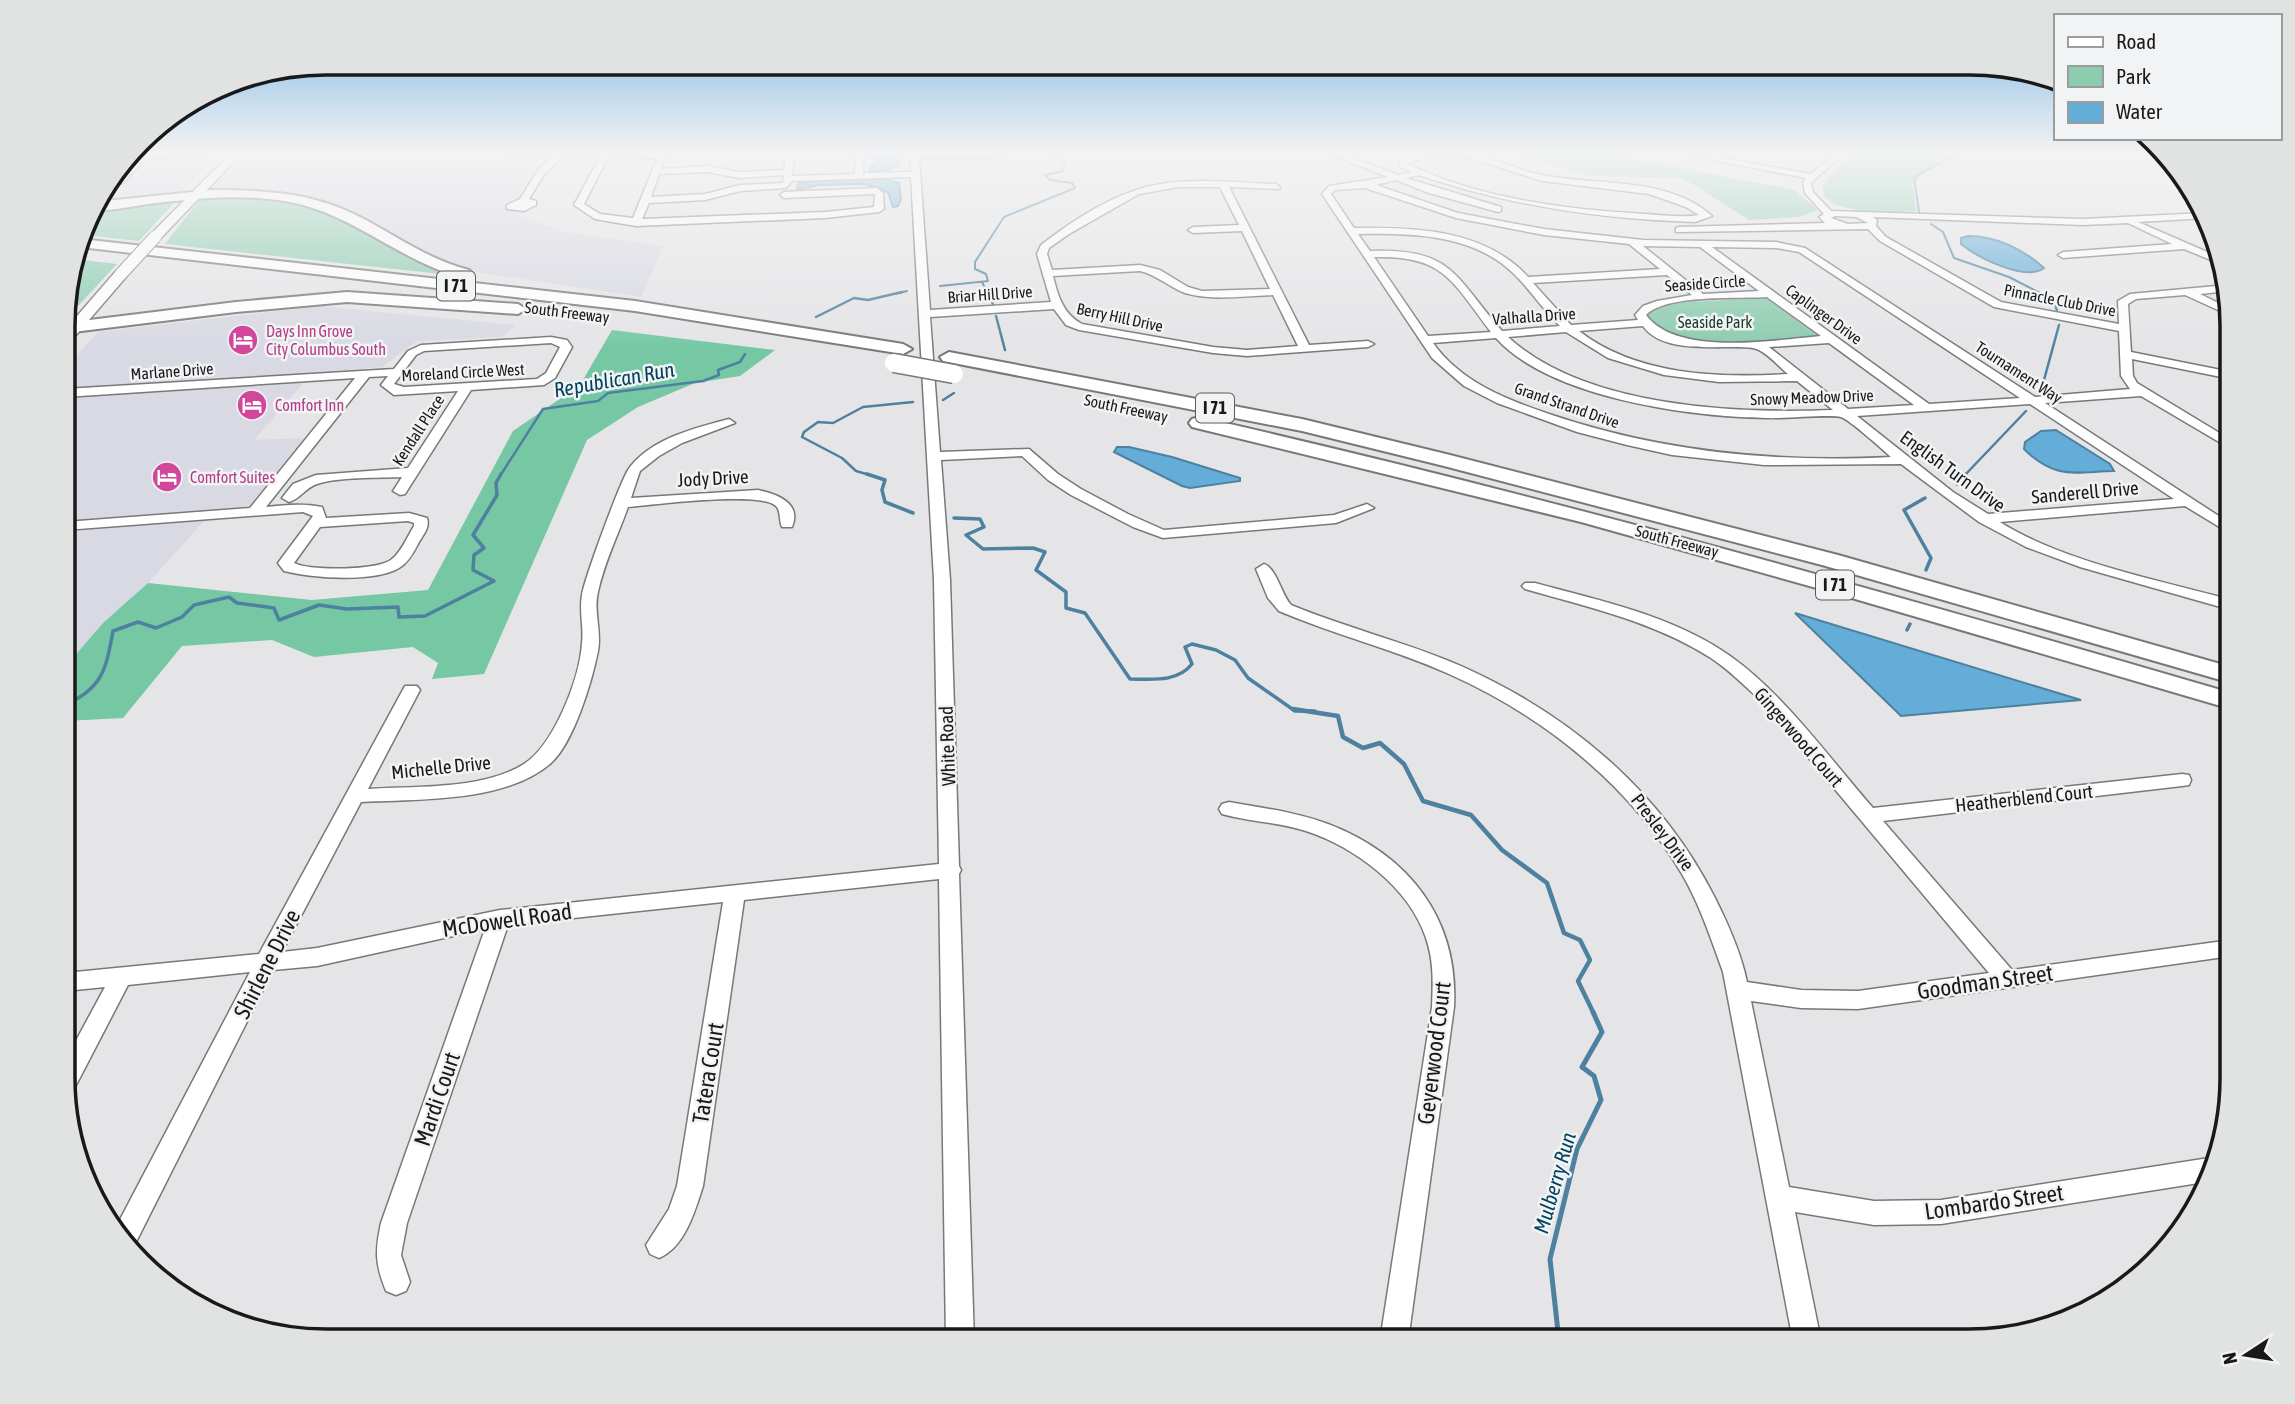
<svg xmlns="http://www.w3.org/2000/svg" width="2295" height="1404" font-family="'Asap Condensed',sans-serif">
  <rect width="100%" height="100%" fill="#e5e5e7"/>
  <!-- built -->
  <path fill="#d8d9e2" d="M 135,152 L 192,152 L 152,155 L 149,159 L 215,155 L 184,191 L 97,201 Z
    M 244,152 L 492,152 L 547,155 L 552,157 L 539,169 L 517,201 L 506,208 L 514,210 L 514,213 L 564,232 L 663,246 L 641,297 L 463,270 L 424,259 L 344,211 L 207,191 Z
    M 319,306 L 516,325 L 501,337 L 417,341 L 382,367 L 312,373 L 254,440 L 307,438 L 251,506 L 65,521 L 65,368 L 98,332 Z
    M 205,520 L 148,583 L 103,623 L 65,667 L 65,532 Z"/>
  <!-- green -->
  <path fill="#8cccaf" d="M 1500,152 L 1600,152 L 1794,190 L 1818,210 L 1799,217 L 1749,220 L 1683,178 L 1592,176 Z
    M 1857,152 L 1954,152 L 1923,172 L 1913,185 L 1916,211 C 1900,212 1818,216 1823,187 C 1825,178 1849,159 1857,152 Z
    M 207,197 L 250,197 L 313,206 L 344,219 L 416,261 L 446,271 L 441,274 L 165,244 L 200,199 Z
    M 178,199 L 139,241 L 83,235 L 91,208 Z
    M 75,259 L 117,264 L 65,320 L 65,292 Z
    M 1767,298 L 1819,337 C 1761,340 1697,354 1646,321 L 1650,309 L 1667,303 Z"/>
  <!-- forest -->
  <path fill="#76c8a4" d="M 612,330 L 775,350 L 740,376 L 695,383 L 638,407 L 587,440 L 484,674 L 432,679 L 438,663 L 413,647 L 314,657 L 272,640 L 182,646 L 123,718 L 65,721 L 65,667 L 103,623 L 148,583 L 312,600 L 428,590 L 513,431 L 580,385 Z"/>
  <!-- water -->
  <path fill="#63add8" stroke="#4d819f" stroke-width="2" d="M 874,152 L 898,152 L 899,166 L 873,173 L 878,177 L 899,183 L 901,199 L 898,206 L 893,207 L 888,192 L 865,184 L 819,185 L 797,190 L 798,184 L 803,182 L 869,177 L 870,168 L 876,163 Z
    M 1968,236 C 1996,236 2023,249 2044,268 C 2025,282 1977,257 1961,244 L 1961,238 Z
    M 2056,430 L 2110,464 L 2114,471 C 2074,472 2055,480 2024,449 L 2025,442 L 2041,431 Z
    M 1117,447 L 1129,447 L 1172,457 L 1240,478 L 1240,481 L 1190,488 L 1182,486 L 1114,452 Z
    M 1795,613 L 2081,700 L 1901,716 Z"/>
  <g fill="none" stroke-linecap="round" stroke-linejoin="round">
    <!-- stream-far4 -->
    <path stroke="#4d819f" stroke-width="2" d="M 1919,212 L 1914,177 L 1961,152
      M 1931,224 L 1943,232 L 1954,258 L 2009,277 L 2042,294
      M 982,282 L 988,294
      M 940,286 L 988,281 L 986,274 L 975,269 L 975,262 L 1004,217 L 1075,188 L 1072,183 L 1050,180 L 1045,175 L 1063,171 L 1066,163 L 1054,157 L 1064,152
      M 895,294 L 907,291"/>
    <!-- stream-far3 -->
    <path stroke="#4d819f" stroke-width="2.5" d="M 987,292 L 993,304
      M 2039,292 L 2054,300 L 2057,311
      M 996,316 L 1005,350
      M 816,317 L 854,298 L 868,300 L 902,292
      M 2041,391 L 2059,325
      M 943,400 L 954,393
      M 500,476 L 543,409 L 598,401 L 608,393 L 703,381 L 719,375 L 718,370 L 740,362 L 745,354
      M 873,476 L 856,471 L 842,458 L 802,437 L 804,432 L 818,422 L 833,423 L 863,407 L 913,402
      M 1964,476 L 2026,411"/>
    <!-- stream-far2 -->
    <path stroke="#4d819f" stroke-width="3.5" d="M 867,474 L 885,480 L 882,490 L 885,502 L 913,513
      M 1957,484 L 1966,474
      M 1925,498 L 1904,510 L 1931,558 L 1926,570
      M 954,518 L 980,519 L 984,527 L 966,535 L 983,549 L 1033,548 L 1045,552 L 1036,570 L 1066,592 L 1066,608 L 1085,613 L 1130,679 C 1151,679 1177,683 1192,664 L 1185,647 L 1192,644 L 1216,650 L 1235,660 L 1248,678 L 1295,711 L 1315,711
      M 1907,630 L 1910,624
      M 65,705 C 103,688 106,669 113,631 L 138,622 L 156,628 L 182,617 L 194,605 L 229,597 L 237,603 L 274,608 L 279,620 L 319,605 L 347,609 L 398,607 L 399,617 L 425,616 L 494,581 L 473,570 L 474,555 L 484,548 L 473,535 L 497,495 L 496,483 L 501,474"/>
    <!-- stream-far1 -->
    <path stroke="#4d819f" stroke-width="4.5" d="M 1293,709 L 1338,716 L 1343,737 L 1363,748 L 1380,743 L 1404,764 L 1423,801 L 1471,815 L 1502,850 L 1547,883 L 1564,933 L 1580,940 L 1590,960 L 1578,981 L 1594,1014"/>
    <!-- stream -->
    <path stroke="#4d819f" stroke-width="5" d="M 1559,1341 L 1550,1259 L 1577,1149 L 1601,1100 L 1594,1076 L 1582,1067 L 1602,1032 L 1593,1012"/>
    <!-- minor casing -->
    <g stroke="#787879" stroke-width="3">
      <path id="minor" d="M 188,152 L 224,152 L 145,159 L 122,184 L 115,182 L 135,160 L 128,160 L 132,155 Z
        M 501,152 L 645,152 L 665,155 L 661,169 L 708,166 L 739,172 L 784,170 L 787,152 L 795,152 L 792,176 L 855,174 L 856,152 L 864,152 L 863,173 L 911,172 L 910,152 L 1025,152 L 992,158 L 919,158 L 930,310 L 1051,302 L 1037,254 L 1041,245 C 1076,218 1117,191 1161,184 C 1199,178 1238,183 1276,184 L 1280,187 L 1279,189 L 1229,187 L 1309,345 L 1368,341 L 1374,344 L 1368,347 L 1247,356 L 1213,353 L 1079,330 L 1066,325 L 1054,309 L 930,317 L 940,452 L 1029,449 L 1058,474 L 1081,489 L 1128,514 L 1164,530 L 1334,515 L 1367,504 L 1374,508 L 1336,523 L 1163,538 L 1133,527 L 1071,495 L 1048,480 L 1022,456 L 941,460 L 950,580 L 959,866 L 961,870 L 959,874 L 974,1341 L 946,1341 L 939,879 L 744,900 L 703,1186 C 695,1211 685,1247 659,1258 L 650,1254 L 646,1245 L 669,1209 L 677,1186 L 723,902 L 508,925 L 407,1223 L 401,1255 L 410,1282 L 406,1291 L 396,1295 L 386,1291 C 375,1264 375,1251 381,1223 L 485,929 L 317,966 L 273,970 L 133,1248 L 114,1231 L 250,972 L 128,985 L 73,1091 L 65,1094 L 65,1061 L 105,987 L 65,991 L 65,973 L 259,954 L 405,686 L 417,686 L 420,690 L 368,789 C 415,786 483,790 524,764 C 554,745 580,678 582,643 C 584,627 579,611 582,595 C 584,580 622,476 630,467 C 653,438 695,428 729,419 L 735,423 L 682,443 L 659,456 L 640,471 L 631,498 L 758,490 C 777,494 802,503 792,527 L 782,527 C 779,521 781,513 777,507 C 764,490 652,505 628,507 C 618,535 604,563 598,592 C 593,612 602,631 598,651 C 592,681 574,742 551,763 C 505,803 418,799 361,802 L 282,952 L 317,948 L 500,910 L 939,864 L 934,580 L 911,177 L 792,181 L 786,188 L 740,191 L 705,200 L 649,203 L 642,219 L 825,212 L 874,207 L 875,194 L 784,198 L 780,195 L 784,192 L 877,188 L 883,193 L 884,209 L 879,212 L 825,218 L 636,226 L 595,219 L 574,205 L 601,155 L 565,155 L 545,173 L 529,199 L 536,201 L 536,205 L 524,211 L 507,209 L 507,205 L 520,199 L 539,169 L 555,155 L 505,154 ZM 609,155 L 657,159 L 633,218 L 600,214 L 584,204 ZM 708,172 L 739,178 L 784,175 L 783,183 L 740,185 L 705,194 L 651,197 L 659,174 ZM 1178,187 L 1220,187 L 1239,225 L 1193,227 L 1188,230 L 1193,233 L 1242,231 L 1270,289 L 1202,291 L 1188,287 L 1160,270 L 1140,265 L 1052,270 L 1047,254 L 1049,248 L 1069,234 L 1139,194 ZM 1140,271 C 1157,275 1169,287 1185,293 C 1212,301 1244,296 1273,295 L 1298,346 L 1247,350 L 1213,347 L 1082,324 C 1063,314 1058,296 1053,276 Z
        M 1325,152 L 1336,152 L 1398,175 L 1411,172 L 1399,166 L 1401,158 C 1421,153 1439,151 1459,152 C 1488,153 1514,170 1542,175 C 1596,186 1668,176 1712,216 L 1695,222 C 1600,219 1510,206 1419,175 L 1406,178 L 1501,207 L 1501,211 L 1498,212 L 1429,193 L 1396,180 L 1376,185 L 1458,213 L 1544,229 L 1643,240 L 1776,242 L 1805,248 L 2035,397 L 2130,389 L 2121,376 L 2119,331 L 1994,307 L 1880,241 L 1868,229 L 1676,232 L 1676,228 L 1679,227 L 1825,223 L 1819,217 L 1824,214 L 1805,193 L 1803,182 L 1806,178 L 1671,152 L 1687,152 L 1811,174 L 1837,152 L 1845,152 L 1811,183 L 1813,192 L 1831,211 L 2083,219 L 2204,213 L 2207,218 L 2138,222 L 2221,258 L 2223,265 L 2184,249 L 2063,258 L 2058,255 L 2063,252 L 2172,244 L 2128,223 L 2083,225 L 1873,217 L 1877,220 L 1876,226 L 1886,237 L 2001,302 L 2119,324 L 2118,301 L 2130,294 L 2227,285 L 2228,291 L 2200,294 L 2231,309 L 2231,316 L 2185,295 L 2136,299 L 2128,304 L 2131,352 L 2231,372 L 2231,379 L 2132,359 L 2133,376 L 2137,383 L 2231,440 L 2231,449 L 2141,396 L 2045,403 L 2231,524 L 2231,534 L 2185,506 L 2000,522 C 2063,562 2159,580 2231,600 L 2231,610 L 2080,567 L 2026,547 L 1979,522 L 1901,464 L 1764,465 L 1672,455 L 1627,445 L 1577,432 L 1497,403 L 1464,386 L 1432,358 L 1322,194 L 1329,186 L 1388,177 ZM 1433,155 L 1471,158 L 1542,181 L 1649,194 L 1686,207 L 1699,215 C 1683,218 1663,215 1646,214 C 1571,210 1473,198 1407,163 ZM 1365,188 L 1456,218 L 1544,235 L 1629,244 L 1660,269 L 1528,277 C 1485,229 1413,227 1354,228 L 1331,194 L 1335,190 ZM 1835,216 L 1856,217 L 1868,223 L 1848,224 L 1831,218 ZM 1358,234 C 1410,233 1473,234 1513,273 C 1530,289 1543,310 1560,326 L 1502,331 C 1454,276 1453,248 1370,251 ZM 1643,246 L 1700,247 L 1759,291 L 1703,294 ZM 1712,247 L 1776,248 L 1799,252 L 2020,398 L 1929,404 ZM 1374,257 C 1444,255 1452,281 1491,332 L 1428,336 ZM 1667,275 L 1692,295 L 1657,301 L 1643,306 L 1635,315 L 1638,320 L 1571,325 L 1533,283 ZM 1767,297 L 1821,336 C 1774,340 1677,357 1646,315 C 1667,294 1738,299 1767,297 ZM 1643,326 C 1664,356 1723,344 1753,348 C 1765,350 1779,367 1788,374 C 1719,378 1637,376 1579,331 ZM 1566,332 L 1608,358 L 1664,375 L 1719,382 L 1797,381 L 1833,410 C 1734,414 1584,407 1508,337 ZM 1496,338 C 1550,398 1690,417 1767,418 C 1782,419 1830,414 1841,417 C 1850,420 1882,449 1891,457 C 1774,463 1661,452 1549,414 C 1505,399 1461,382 1433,343 ZM 1829,343 L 1914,405 L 1848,409 L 1769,347 ZM 2030,404 L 2174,499 L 1988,514 L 1953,492 L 1857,416 Z
        M 551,337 L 567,340 L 572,347 L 555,378 L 544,385 L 471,390 L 405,494 L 400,495 L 393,491 L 402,477 C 379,478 338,477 317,484 C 305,488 300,499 289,502 L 282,498 L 293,484 L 316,475 L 408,468 L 458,391 L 394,395 L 381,385 L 388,376 L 369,377 L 266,507 C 285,505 303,503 322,507 L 326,518 L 409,513 L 427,518 C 430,527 424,534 419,542 C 414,552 408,563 399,568 C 374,583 311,578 284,571 L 278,563 L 313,516 L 303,512 L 65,530 L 65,522 L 250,508 L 355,378 L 65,397 L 65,389 L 394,369 L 408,351 L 421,345 ZM 551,343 L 560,347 L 546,373 L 537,379 L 404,387 L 394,384 L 416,355 L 424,351 ZM 408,521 L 414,523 L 414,526 C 407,537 402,551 392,559 C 379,571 309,571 294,563 L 320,527 Z
        M 1264,564 C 1277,569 1281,594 1291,605 C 1346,628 1406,642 1461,666 C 1569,714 1661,791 1715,898 C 1728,924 1741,953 1747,982 L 1801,990 L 1858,991 L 1989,973 L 1760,700 C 1744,685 1729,670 1711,658 C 1655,622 1588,607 1525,589 L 1522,586 L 1525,583 L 1535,583 C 1601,601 1674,616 1730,656 C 1785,695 1829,758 1873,808 L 2182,774 L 2189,775 L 2191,780 L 2189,785 L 2182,786 L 1883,821 L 2012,970 L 2231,940 L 2231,956 L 1858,1009 L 1801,1008 L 1751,1001 L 1789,1187 L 1874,1201 L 1941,1200 L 2209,1158 L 2212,1159 L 2205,1182 L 1941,1224 L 1874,1225 L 1795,1212 L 1821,1341 L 1793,1341 L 1723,972 C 1711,939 1700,905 1682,874 C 1629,784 1543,716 1449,674 C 1394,649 1335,635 1279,611 L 1268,598 L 1256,569 Z
        M 1229,802 C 1262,808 1296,812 1328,824 C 1409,855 1459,919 1454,1007 L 1408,1341 L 1380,1341 L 1432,1007 C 1433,984 1434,961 1426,938 C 1409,887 1355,847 1306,831 C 1279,822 1250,822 1222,814 L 1219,809 L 1222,804 Z"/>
    </g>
    <!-- major casing -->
    <g stroke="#787879" stroke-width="3">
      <path id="major" d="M 232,152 L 243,152 L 159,240 L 151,240 L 151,234 Z
        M 121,270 L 126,271 L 126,277 L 70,342 L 65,343 L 65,330 L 116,271 Z"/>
    </g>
    <!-- highway casing -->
    <g stroke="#787879" stroke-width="4">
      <path id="highway" d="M 212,190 C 261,190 309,192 354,214 C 393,233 426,259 469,270 L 472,273 L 464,278 C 405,263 361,221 303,205 C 254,192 198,198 148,204 C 129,207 109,211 90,211 L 96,202 Z
        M 81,239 L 635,301 L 903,344 L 912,349 L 903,354 L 635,311 L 80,247 Z
        M 347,292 L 518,304 L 526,309 L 518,314 L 347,302 L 236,312 L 65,333 L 65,323 L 236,302 Z
        M 949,352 L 1302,419 L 1450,455 L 1838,555 L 2231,667 L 2231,683 L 1822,565 L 1444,466 L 1302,431 L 943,361 L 940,357 Z
        M 1199,417 C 1547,496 1889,593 2231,693 L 2231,709 L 1838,594 L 1581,522 L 1192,427 L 1189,423 L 1192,419 Z"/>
    </g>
    <!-- minor -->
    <use href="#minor" fill="#fff" fill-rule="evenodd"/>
    <!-- major -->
    <use href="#major" fill="#fff" fill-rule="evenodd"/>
    <!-- highway -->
    <use href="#highway" fill="#fff" fill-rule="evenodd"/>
    <!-- major-bridge casing -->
    <g stroke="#787879" stroke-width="14" stroke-linecap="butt">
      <path id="major-bridge" d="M 121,274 L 155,237"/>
    </g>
    <!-- highway-bridge casing -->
    <g stroke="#787879" stroke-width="21" stroke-linecap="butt">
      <path id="highway-bridge" d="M 894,363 L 954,374"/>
    </g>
    <!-- major-bridge -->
    <use href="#major-bridge" stroke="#fff" stroke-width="12"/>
    <!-- highway-bridge -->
    <use href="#highway-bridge" stroke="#fff" stroke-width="18"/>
  </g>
  <!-- sky -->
  <linearGradient id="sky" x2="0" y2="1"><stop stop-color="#73b1e2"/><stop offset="0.44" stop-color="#f3f3f4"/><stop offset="1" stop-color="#f3f3f4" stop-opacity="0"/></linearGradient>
  <rect width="2295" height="348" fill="url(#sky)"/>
  <!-- icons -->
  <defs>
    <g id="hotel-disc" transform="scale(1.575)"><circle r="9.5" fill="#d1479c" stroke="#f2f3f4"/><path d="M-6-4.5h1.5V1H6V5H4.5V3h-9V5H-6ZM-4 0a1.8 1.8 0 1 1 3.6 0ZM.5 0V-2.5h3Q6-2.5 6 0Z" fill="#fff"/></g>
  </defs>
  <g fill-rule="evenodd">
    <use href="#hotel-disc" x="243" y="340"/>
    <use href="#hotel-disc" x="252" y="405"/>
    <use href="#hotel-disc" x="167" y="477"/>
  </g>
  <g text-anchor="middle" stroke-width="5" stroke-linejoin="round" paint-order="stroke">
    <!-- far-street labels -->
    <g font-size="16" fill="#191919" stroke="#f2f3f4">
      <text transform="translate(1705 283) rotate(-4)" y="6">Seaside Circle</text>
      <text transform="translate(990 294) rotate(-4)" y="6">Briar Hill Drive</text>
      <text transform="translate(2060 300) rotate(11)" y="6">Pinnacle Club Drive</text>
      <text transform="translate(567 312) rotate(7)" y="6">South Freeway</text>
      <text transform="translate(1824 314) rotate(36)" y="6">Caplinger Drive</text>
      <text transform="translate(1534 316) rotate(-4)" y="6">Valhalla Drive</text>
      <text transform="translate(1120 317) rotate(12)" y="6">Berry Hill Drive</text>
      <text transform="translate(172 371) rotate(-4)" y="6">Marlane Drive</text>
      <text transform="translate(463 372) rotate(-3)" y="6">Moreland Circle West</text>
      <text transform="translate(2019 372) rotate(33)" y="6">Tournament Way</text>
      <text transform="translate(1812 397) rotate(-2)" y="6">Snowy Meadow Drive</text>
      <text transform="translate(1567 405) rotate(19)" y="6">Grand Strand Drive</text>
      <text transform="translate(1126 408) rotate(12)" y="6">South Freeway</text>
      <text transform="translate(418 430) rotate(-57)" y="6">Kendall Place</text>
      <text transform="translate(1677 541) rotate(15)" y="6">South Freeway</text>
    </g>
    <!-- far-park labels -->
    <g font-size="16" fill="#163b2c" stroke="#f2f3f4">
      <text x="1715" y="328">Seaside Park</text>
    </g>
    <!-- far-hotel labels -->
    <g font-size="16" fill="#b23c85" stroke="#f2f3f4" text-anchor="start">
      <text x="266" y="337">Days Inn Grove<tspan x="266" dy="18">City Columbus South</tspan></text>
      <text x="275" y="411">Comfort Inn</text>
      <text x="190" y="483">Comfort Suites</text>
    </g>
    <!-- shield labels -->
    <g fill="#f2f3f4" stroke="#5a5a5b" stroke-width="2">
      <rect x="437" y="271.5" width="38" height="29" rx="5"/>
      <rect x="1196" y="393.5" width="38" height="29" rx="5"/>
      <rect x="1816" y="570.5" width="38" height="29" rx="5"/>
    </g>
    <g font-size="18" font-weight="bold" fill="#191919">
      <text x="456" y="292">I 71</text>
      <text x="1215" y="414">I 71</text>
      <text x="1835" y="591">I 71</text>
    </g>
    <!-- street labels -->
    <g font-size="19" fill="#191919" stroke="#f2f3f4">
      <text transform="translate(1953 471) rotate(36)" y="7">English Turn Drive</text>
      <text transform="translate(713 478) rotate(-3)" y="7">Jody Drive</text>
      <text transform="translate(2085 492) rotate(-5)" y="7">Sanderell Drive</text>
      <text transform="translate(1799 737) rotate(49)" y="7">Gingerwood Court</text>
      <text transform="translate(947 746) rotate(-92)" y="7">White Road</text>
      <text transform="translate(441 767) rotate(-6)" y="7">Michelle Drive</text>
      <text transform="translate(2024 798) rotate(-6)" y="7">Heatherblend Court</text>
      <text transform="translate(1663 832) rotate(53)" y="7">Presley Drive</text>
    </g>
    <!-- water labels -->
    <g font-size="21" font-style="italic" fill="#02425f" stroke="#f2f3f4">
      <text transform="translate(614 380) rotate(-10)" y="7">Republican Run</text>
      <text transform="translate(1555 1183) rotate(-74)" y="7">Mulberry Run</text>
    </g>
    <!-- near-street labels -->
    <g font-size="23" fill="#191919" stroke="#f2f3f4">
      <text transform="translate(507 920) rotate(-8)" y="8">McDowell Road</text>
      <text transform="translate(267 964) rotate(-63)" y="8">Shirlene Drive</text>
      <text transform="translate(1985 982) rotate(-8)" y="8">Goodman Street</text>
      <text transform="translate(1434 1053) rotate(-83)" y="8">Geyerwood Court</text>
      <text transform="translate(708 1073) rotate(-81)" y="8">Tatera Court</text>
      <text transform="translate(437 1099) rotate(-71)" y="8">Mardi Court</text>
      <text transform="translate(1994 1202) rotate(-8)" y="8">Lombardo Street</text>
    </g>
  </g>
  <!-- crop -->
  <path d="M0 0H2295V1404H0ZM326 75H1969A251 251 0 0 1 2220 326V1078A251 251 0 0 1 1969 1329H326A251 251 0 0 1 75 1078V326A251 251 0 0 1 326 75Z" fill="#e1e2e2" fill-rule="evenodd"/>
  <path fill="none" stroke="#191919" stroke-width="3.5" d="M326 75H1969A251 251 0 0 1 2220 326V1078A251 251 0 0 1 1969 1329H326A251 251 0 0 1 75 1078V326A251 251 0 0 1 326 75Z"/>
  <!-- legend -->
  <rect x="2054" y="14" width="228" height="126" fill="#f2f3f4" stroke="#9b9c9c" stroke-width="2"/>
  <rect x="2068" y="37" width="35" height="10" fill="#ffffff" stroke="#9b9c9c" stroke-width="2"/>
  <text x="2116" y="49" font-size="21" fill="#191919">Road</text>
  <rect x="2068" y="66" width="35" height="21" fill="#8cccaf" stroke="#9b9c9c" stroke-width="2"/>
  <text x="2116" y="84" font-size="21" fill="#191919">Park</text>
  <rect x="2068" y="102" width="35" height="21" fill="#63add8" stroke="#9b9c9c" stroke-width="2"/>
  <text x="2116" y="119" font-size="21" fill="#191919">Water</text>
  <!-- north arrow -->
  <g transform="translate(2246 1355) rotate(258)" stroke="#f2f3f4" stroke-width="5" paint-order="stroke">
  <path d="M0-5L12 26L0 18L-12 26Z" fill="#191919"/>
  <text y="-10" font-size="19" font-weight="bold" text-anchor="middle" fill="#191919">N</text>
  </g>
</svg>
